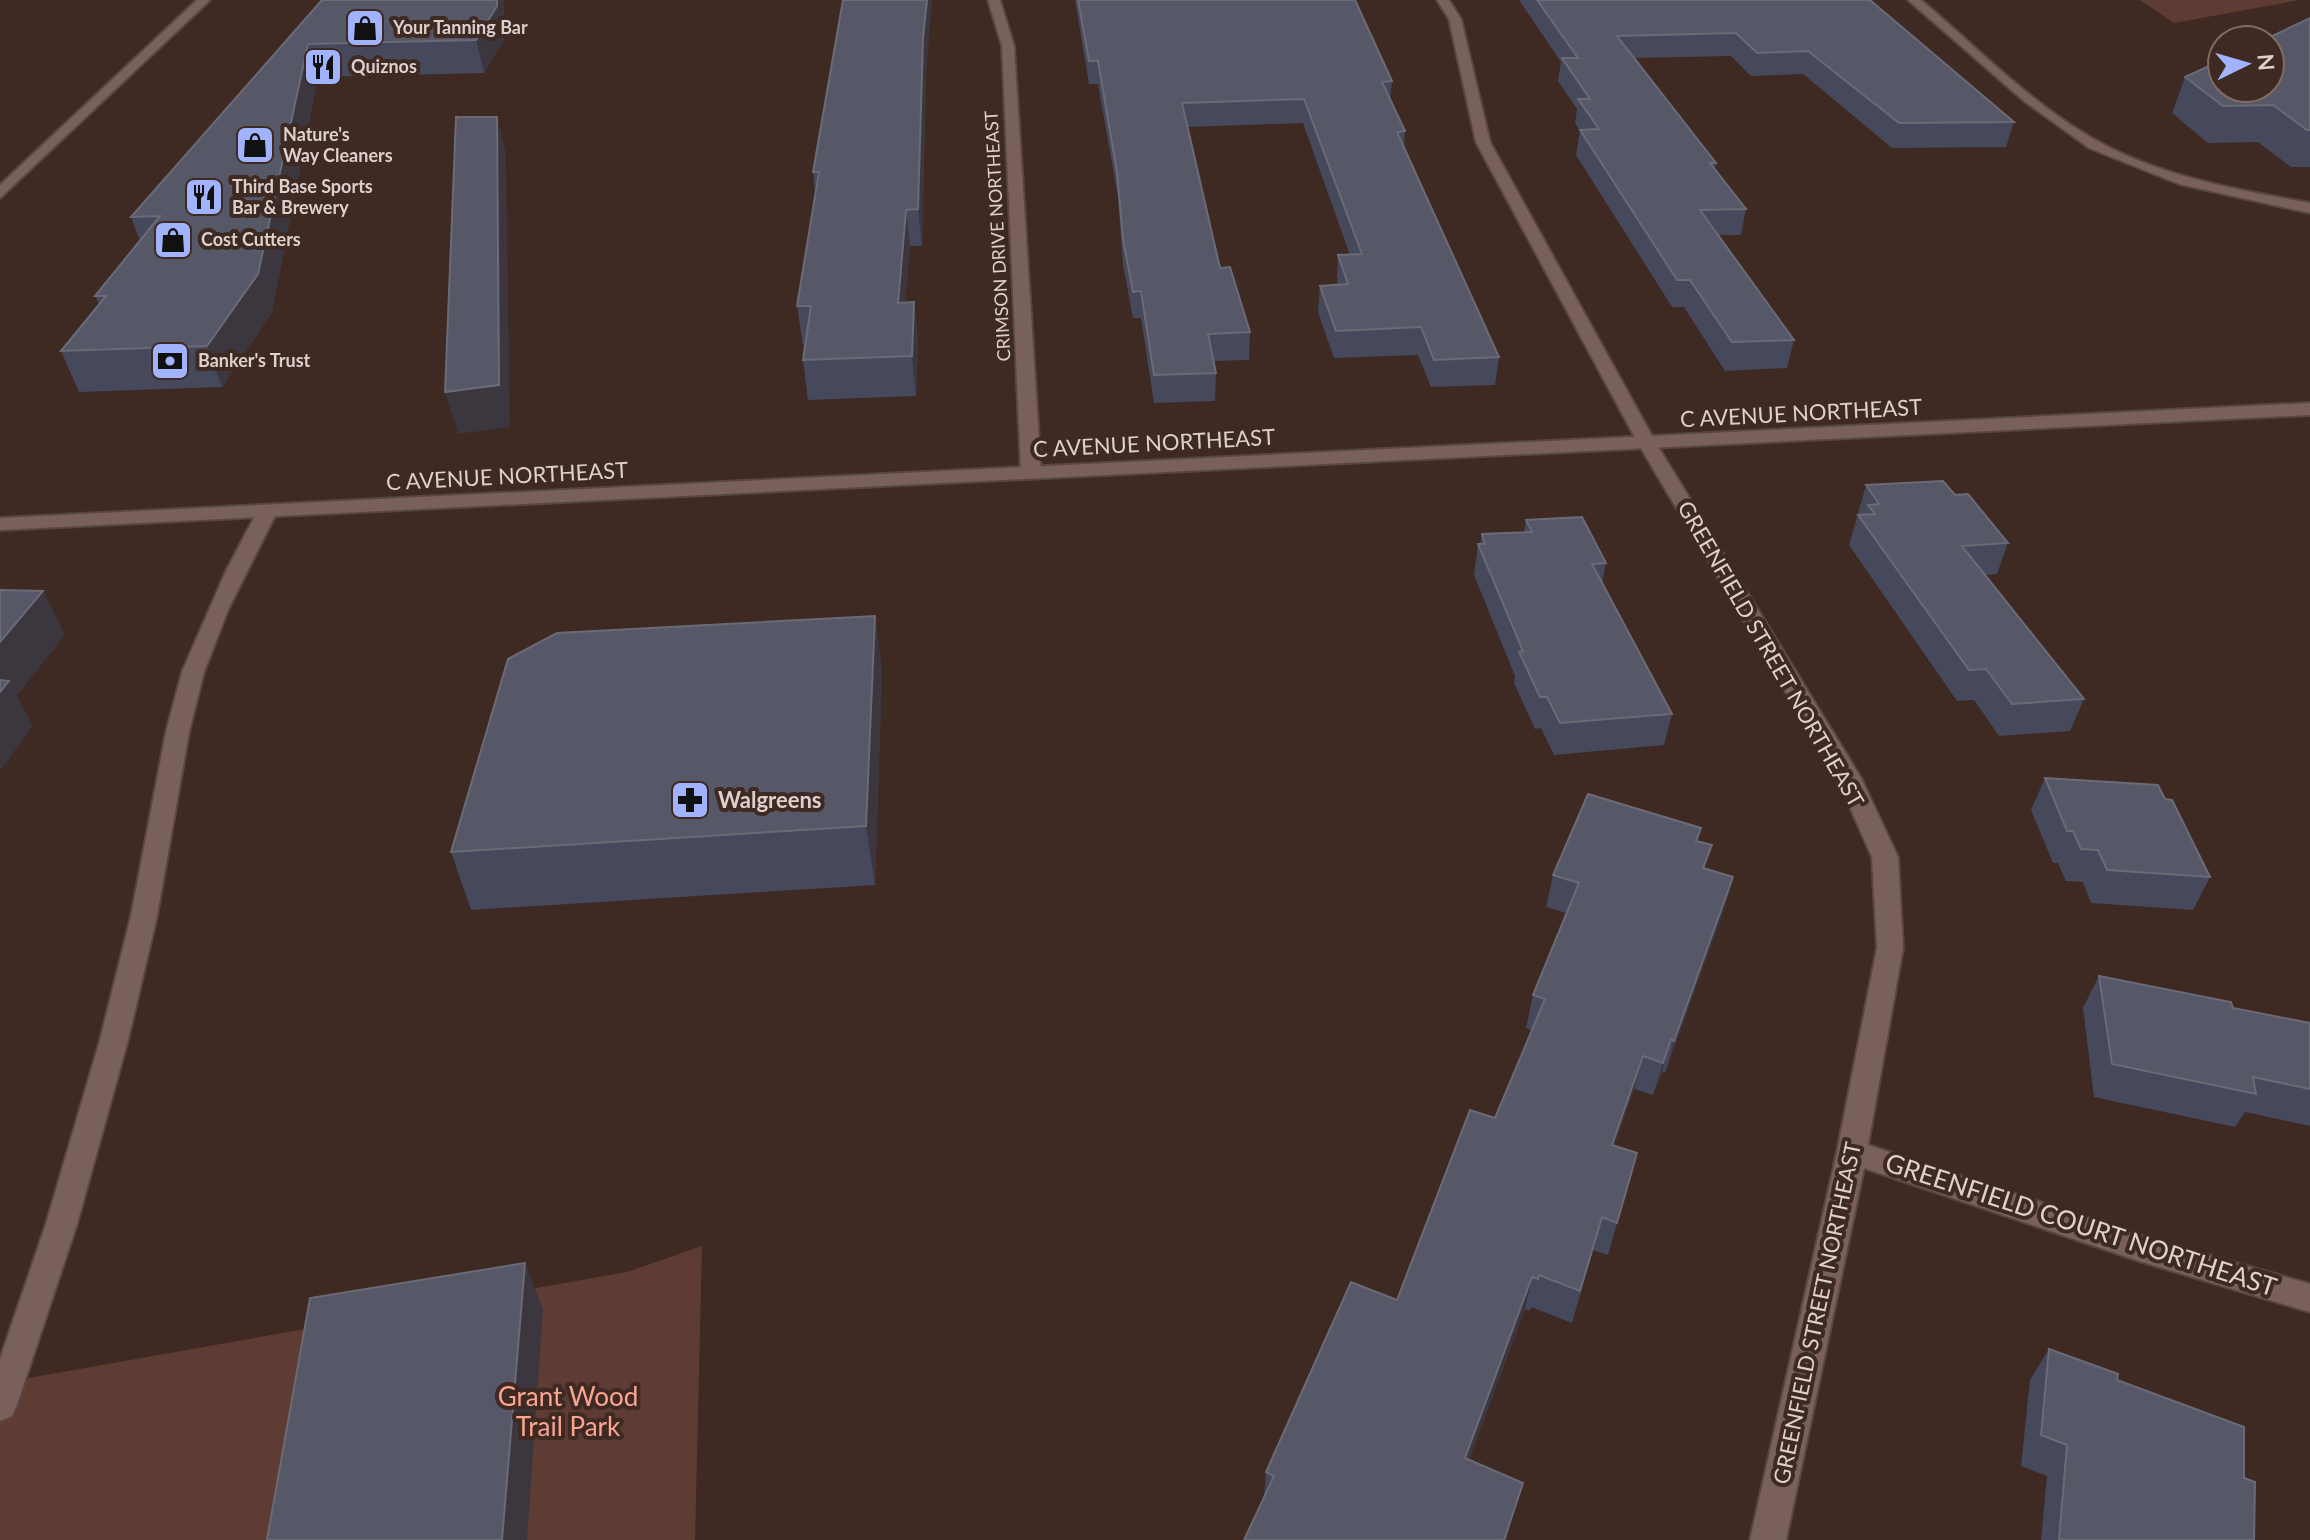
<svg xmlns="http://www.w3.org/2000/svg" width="2310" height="1540" font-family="Lato,sans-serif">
  <rect width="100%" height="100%" fill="#3e2923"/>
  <!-- green -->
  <path fill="#5f3c33" d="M 2140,0 L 2300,0 L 2174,23 Z
    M 702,1246 L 695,1540 L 0,1540 L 0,1383 L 627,1272 Z"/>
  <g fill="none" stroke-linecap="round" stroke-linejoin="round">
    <!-- street casing -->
    <g stroke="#584642" stroke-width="4">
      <path id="street" d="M 988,0 L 1000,0 L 1014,46 L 1041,472 L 1031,478 L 1021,472 L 1002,46 Z
        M 1437,0 L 1449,0 L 1461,19 L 1490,142 L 1657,445 L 1861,778 L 1898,857 L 1903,948 L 1868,1145 L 2139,1235 L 2310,1284 L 2310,1312 L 2139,1261 L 1864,1168 L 1786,1540 L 1750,1540 L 1837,1152 L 1877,948 L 1872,857 L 1837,778 L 1639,445 L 1476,142 L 1449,19 Z
        M 1908,0 L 1921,0 C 1978,48 2033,106 2099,142 C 2163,177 2238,190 2310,203 L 2310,213 L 2179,184 L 2089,148 L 2024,101 Z
        M 267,506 L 277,512 L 228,610 L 204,672 L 189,732 L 157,916 L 128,1040 L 77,1224 L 17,1405 L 12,1416 L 0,1421 L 0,1359 L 46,1224 L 100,1040 L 131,916 L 166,732 L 182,672 L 226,571 L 257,512 Z"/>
    </g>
    <!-- secondary casing -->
    <g stroke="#584642" stroke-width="4">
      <path id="secondary" d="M 197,0 L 210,0 L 0,198 L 0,185 Z
        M 2310,403 L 2310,415 L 0,530 L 0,518 Z"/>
    </g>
    <!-- street -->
    <use href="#street" fill="#79605a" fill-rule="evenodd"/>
    <!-- secondary -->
    <use href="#secondary" fill="#79605a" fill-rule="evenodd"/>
  </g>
  <!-- wall -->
  <path fill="#45495b" d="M 322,0 L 504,39 L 484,73 L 318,77 L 272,312 L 222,387 L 79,392 L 61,351 L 99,304 L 95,296 L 140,241 L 131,217 Z
    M 843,0 L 932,0 L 926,71 L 922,246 L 910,246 L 905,303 L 914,302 L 918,341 L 916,396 L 808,400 L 803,360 L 805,345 L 803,345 L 797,306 L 815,193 L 813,172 Z
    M 1075,0 L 1355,0 L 1392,81 L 1390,100 L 1405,131 L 1404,147 L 1499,357 L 1495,385 L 1431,387 L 1418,355 L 1334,358 L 1318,312 L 1320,286 L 1338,285 L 1337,281 L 1338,255 L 1350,255 L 1303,123 L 1187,127 L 1220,268 L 1250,332 L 1249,360 L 1214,361 L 1216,373 L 1215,401 L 1154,403 L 1141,318 L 1133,318 L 1123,265 L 1118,197 L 1098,84 L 1089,84 Z
    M 1519,0 L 1870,0 L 2014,122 L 2006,147 L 1892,148 L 1803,74 L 1751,76 L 1731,56 L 1635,58 L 1716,163 L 1715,168 L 1746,209 L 1741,235 L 1718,235 L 1794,340 L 1787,368 L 1725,371 L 1684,307 L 1672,307 L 1576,155 L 1580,131 L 1575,123 L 1577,109 L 1558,81 L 1561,62 Z
    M 2310,18 L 2310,167 L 2291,167 L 2258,142 L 2208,143 L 2172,113 L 2185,77 Z
    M 1866,485 L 1955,495 L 2008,543 L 1997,574 L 1985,575 L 2084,699 L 2070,731 L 1999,736 L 1974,700 L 1957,701 L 1849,545 Z
    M 1526,520 L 1606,563 L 1602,583 L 1672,714 L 1664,745 L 1554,755 L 1541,728 L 1535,729 L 1514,683 L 1515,676 L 1474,575 L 1478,544 L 1480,544 L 1482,534 L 1524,532 Z
    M 875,616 L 882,672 L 875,885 L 471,910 L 451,852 Z
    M 2045,778 L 2210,877 L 2193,910 L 2091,903 L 2083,882 L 2066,881 L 2058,863 L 2053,863 L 2031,810 Z
    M 1701,828 L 1698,841 L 1705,868 L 1733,877 L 1724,910 L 1665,1073 L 1662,1072 L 1653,1095 L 1634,1089 L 1614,1146 L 1637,1153 L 1608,1255 L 1593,1250 L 1572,1323 L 1531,1307 L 1530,1311 L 1525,1309 L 1469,1460 L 1523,1483 L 1506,1540 L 1244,1540 L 1264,1497 L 1266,1472 L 1397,1300 L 1495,1118 L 1532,1030 L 1526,1028 L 1533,995 L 1566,913 L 1546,907 L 1553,875 Z
    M 2099,976 L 2233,1008 L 2310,1023 L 2310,1126 L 2245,1112 L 2235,1127 L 2094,1097 L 2083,1008 Z
    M 2049,1349 L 2117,1380 L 2244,1478 L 2254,1540 L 2041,1540 L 2047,1476 L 2021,1466 L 2030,1380 Z"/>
  <!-- shaded-wall -->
  <path fill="#3c363f" d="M 497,0 L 504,0 L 504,39 L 484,73 L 476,40 Z
    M 927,0 L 932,0 L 926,71 L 922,246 L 918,209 L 923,38 Z
    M 308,44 L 318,77 L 272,312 L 222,387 L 207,346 Z
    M 497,117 L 506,153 L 510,427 L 458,434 L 445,392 Z
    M 906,210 L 910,246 L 902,341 L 898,303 Z
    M 914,302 L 918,341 L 916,396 L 912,356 Z
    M 43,591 L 65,635 L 17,696 L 33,726 L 0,771 L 0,642 Z
    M 875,616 L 882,672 L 875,885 L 866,826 Z
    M 1733,877 L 1724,910 L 1665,1073 L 1674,1041 Z
    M 1671,1039 L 1662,1072 L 1653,1095 L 1663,1063 Z
    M 1643,1056 L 1634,1089 L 1603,1177 L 1612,1145 Z
    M 525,1263 L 543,1309 L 527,1540 L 502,1540 Z
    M 1532,1277 L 1525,1309 L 1458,1489 L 1465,1458 Z
    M 1523,1483 L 1506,1540 L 1504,1540 Z"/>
  <!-- building -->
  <path fill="#565867" stroke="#6b6a77" stroke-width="2" d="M 322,0 L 497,0 L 497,6 L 476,40 L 308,44 L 258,274 L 207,346 L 61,351 L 106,296 L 95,296 L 160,216 L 131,217 Z
    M 843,0 L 927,0 L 923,38 L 918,209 L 906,210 L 898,303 L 914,302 L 912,356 L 803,360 L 811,306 L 797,306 L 819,172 L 813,172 Z
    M 1078,0 L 1355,0 L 1392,81 L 1382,82 L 1405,131 L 1397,132 L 1499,357 L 1434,360 L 1421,327 L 1336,331 L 1320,286 L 1348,284 L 1338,255 L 1362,254 L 1304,99 L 1182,103 L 1220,268 L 1230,267 L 1250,332 L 1208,334 L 1216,373 L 1154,375 L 1141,291 L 1133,292 L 1123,239 L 1117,172 L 1098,61 L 1089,61 Z
    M 1537,0 L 1870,0 L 2014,122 L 1899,123 L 1808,51 L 1757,53 L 1736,33 L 1617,36 L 1716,163 L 1710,163 L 1746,209 L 1700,210 L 1794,340 L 1732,342 L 1690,280 L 1677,280 L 1580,130 L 1599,129 L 1578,99 L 1590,99 L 1562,58 L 1578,58 Z
    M 2310,18 L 2310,130 L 2307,130 L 2273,105 L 2223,106 L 2185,77 L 2222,60 L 2222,88 L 2270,88 L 2270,40 L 2264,40 Z
    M 456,117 L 497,117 L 499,385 L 445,392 Z
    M 1943,481 L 1955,495 L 1968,494 L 2008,543 L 1962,546 L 2084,699 L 2012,704 L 1986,669 L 1969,670 L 1858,515 L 1875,514 L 1868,505 L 1879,504 L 1866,485 Z
    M 1582,517 L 1606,563 L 1592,564 L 1672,714 L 1560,723 L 1547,697 L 1540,697 L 1519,652 L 1523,651 L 1478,544 L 1485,544 L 1482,534 L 1532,532 L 1526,520 Z
    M 0,590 L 43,591 L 0,642 Z
    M 875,616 L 866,826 L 451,852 L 508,659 L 557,633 Z
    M 0,680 L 9,681 L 0,692 Z
    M 2045,778 L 2158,785 L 2165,799 L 2172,800 L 2210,877 L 2107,870 L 2098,850 L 2081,849 L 2073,831 L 2067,831 Z
    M 1588,794 L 1701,828 L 1696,841 L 1712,845 L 1703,868 L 1733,877 L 1674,1041 L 1671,1039 L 1663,1063 L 1643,1056 L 1612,1145 L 1637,1153 L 1617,1223 L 1602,1217 L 1580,1291 L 1539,1275 L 1538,1279 L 1532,1277 L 1465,1458 L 1523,1483 L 1504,1540 L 1244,1540 L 1274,1476 L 1266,1472 L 1351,1282 L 1397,1300 L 1470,1110 L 1495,1118 L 1545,999 L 1533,995 L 1579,883 L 1553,875 Z
    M 2099,976 L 2231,1002 L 2233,1008 L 2310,1023 L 2310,1089 L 2253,1077 L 2256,1094 L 2112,1064 Z
    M 525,1263 L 502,1540 L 267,1540 L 310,1298 Z
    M 2049,1349 L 2118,1374 L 2117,1380 L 2244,1427 L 2244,1478 L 2255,1482 L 2254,1540 L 2059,1540 L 2067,1445 L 2041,1435 Z"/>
  <!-- icons -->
  <defs>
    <g id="shop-square" transform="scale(2)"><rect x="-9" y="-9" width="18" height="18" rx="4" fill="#a1b3fd" stroke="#3e2923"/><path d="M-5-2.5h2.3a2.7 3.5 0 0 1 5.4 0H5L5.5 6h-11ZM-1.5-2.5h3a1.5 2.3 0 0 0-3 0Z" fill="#111"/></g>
    <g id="restaurant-square" transform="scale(2)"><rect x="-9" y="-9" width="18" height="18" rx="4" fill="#a1b3fd" stroke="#3e2923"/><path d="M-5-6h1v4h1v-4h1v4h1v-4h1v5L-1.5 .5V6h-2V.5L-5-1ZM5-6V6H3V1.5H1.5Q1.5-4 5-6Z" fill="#111"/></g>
    <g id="bank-square" transform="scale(2)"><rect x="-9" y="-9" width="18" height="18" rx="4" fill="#a1b3fd" stroke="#3e2923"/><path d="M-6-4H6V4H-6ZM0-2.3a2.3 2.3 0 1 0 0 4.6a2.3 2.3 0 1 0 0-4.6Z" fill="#111"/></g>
    <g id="pharmacy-square" transform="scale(2)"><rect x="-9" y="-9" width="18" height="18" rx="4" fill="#a1b3fd" stroke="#3e2923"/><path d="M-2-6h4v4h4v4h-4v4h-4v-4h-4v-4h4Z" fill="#111"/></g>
  </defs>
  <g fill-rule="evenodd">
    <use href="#shop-square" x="365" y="28"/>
    <use href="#restaurant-square" x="323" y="67"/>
    <use href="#shop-square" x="255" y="145"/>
    <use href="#restaurant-square" x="204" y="197"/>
    <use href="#shop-square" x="173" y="240"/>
    <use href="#bank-square" x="170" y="361"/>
    <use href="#pharmacy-square" x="690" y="800"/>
  </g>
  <g text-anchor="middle" stroke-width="8" stroke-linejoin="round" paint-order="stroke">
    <!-- far-poi labels -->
    <g font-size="18" font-weight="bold" fill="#ded0cc" stroke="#3e2923" text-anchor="start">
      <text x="393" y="34">Your Tanning Bar</text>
      <text x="351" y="73">Quiznos</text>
      <text x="283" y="141">Nature's<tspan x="283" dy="21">Way Cleaners</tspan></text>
      <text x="232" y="193">Third Base Sports<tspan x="232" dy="21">Bar &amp; Brewery</tspan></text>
      <text x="201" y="246">Cost Cutters</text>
      <text x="198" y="367">Banker's Trust</text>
    </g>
    <!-- far-street labels -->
    <g font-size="18" fill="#ded0cc" stroke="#3e2923">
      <text transform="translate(998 236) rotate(-93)" y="6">CRIMSON DRIVE NORTHEAST</text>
    </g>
    <!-- street labels -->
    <g font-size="22" fill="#ded0cc" stroke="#3e2923">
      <text transform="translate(1801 413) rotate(-3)" y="8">C AVENUE NORTHEAST</text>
      <text transform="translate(1154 443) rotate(-3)" y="8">C AVENUE NORTHEAST</text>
      <text transform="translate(507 476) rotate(-3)" y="8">C AVENUE NORTHEAST</text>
      <text transform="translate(1771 654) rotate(60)" y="8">GREENFIELD STREET NORTHEAST</text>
      <text transform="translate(1817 1313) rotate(-78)" y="8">GREENFIELD STREET NORTHEAST</text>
    </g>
    <!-- poi labels -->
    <g font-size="22" font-weight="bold" fill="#ded0cc" stroke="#3e2923" text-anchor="start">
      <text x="718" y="808">Walgreens</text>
    </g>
    <!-- near-street labels -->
    <g font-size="26" fill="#ded0cc" stroke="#3e2923">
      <text transform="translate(2081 1225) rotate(18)" y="9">GREENFIELD COURT NORTHEAST</text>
    </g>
    <!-- near-park labels -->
    <g font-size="26" fill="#faa590" stroke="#3e2923">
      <text x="568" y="1406">Grant Wood<tspan x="568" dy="30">Trail Park</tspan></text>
    </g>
  </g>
  <!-- north arrow -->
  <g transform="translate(2246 64) rotate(85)"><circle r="38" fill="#3e2923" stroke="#7e6c67" stroke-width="2"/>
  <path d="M0-6L14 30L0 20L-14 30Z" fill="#a1b3fd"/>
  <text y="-12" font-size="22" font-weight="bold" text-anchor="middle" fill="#ded0cc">N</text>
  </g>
</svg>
